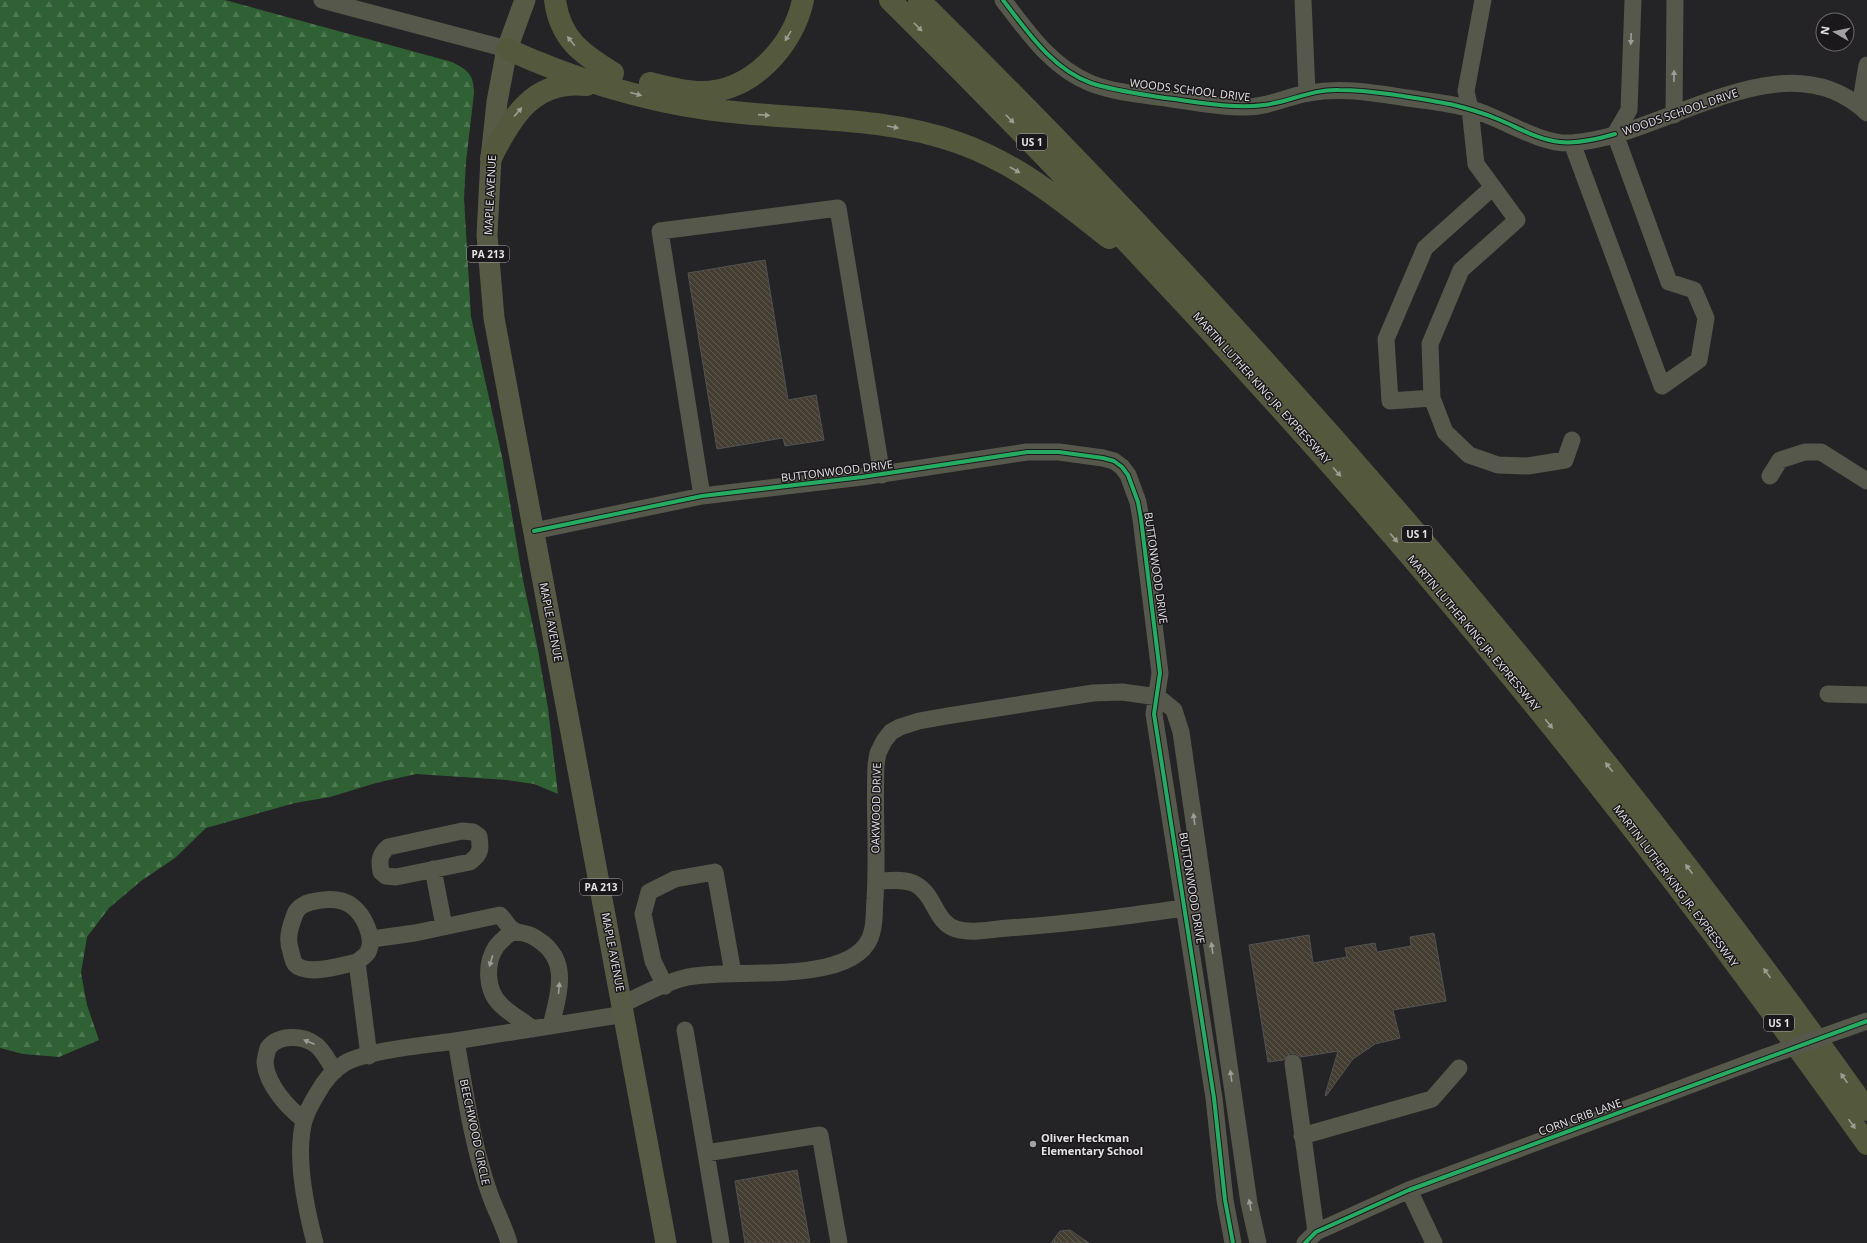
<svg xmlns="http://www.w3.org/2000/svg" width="1867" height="1243" font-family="'Open Sans',sans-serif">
  <defs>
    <pattern id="forest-firs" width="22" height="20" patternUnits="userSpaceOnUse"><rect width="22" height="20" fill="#2f6134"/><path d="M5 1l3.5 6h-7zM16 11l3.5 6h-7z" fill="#4d7851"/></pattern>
    <pattern id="building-back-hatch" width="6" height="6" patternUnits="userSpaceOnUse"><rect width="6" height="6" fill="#443d32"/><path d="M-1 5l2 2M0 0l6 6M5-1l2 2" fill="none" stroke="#5f5950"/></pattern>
  </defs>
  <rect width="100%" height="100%" fill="#242325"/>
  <!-- forest -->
  <path fill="url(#forest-firs)" d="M 0,0 L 225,0 L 452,62 C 468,70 474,75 474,93 L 466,162 L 464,198 L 471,317 L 503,461 L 522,575 L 538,650 L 548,708 L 558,794 L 534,784 L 507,780 L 416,774 L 376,783 L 330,797 L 295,803 L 206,828 L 175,858 L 141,881 L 109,908 L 87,937 L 81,973 L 87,1005 L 99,1040 L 59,1057 L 23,1054 L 0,1048 Z"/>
  <!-- building -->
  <path fill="url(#building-back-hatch)" stroke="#535253" d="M 765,260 L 788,400 L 816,395 L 824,440 L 785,446 L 783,438 L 717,449 L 688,273 Z
    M 1434,933 L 1446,1001 L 1393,1010 L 1400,1038 L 1375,1044 L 1353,1059 L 1326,1096 L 1325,1095 L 1338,1051 L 1301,1057 L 1296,1054 L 1291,1053 L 1284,1060 L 1268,1062 L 1249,945 L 1309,935 L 1313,963 L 1347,957 L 1345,948 L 1375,943 L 1377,952 L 1411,946 L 1410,937 Z
    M 797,1170 L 810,1243 L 745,1243 L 735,1181 Z
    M 1070,1230 L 1089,1243 L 1051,1243 L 1060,1231 Z"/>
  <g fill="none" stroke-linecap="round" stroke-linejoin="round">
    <!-- minor -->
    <path stroke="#55584a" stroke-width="17" d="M 322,0 L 507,49
      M 1003,0 C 1027,31 1051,67 1090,83 C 1115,93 1145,95 1172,99 C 1196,102 1222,108 1246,107 C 1269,107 1288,96 1309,93 C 1342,87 1374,93 1407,98 C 1428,101 1450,103 1471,109 C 1503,118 1539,145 1572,143 C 1664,137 1785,34 1867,113
      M 1303,0 L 1307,93
      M 1483,0 L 1466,91 L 1470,109 L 1476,164 L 1517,220 L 1461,270 L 1430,344 L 1432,398 L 1390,401 L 1386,339 L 1425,248 L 1493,187
      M 1860,106 L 1867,65
      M 1674,115 L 1675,0
      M 1615,134 L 1629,110 L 1633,0
      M 1572,143 L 1662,386 L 1699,360 L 1706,318 L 1694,290 L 1669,282 L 1615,134
      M 1432,398 L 1445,432 L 1469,455 L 1498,465 L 1528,466 L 1565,460 L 1572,440
      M 1770,476 L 1780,460 L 1805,452 L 1821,452 L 1867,481
      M 702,496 L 660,231 L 838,208 L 882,475
      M 534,531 L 702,496 L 862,477 L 1027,452 L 1059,452 L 1103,458 L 1114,461 L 1122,467 L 1128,475 L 1138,502 L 1141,519 L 1160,673 L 1154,714 L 1214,1098 L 1225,1200 L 1233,1243
      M 1828,694 L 1867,695
      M 462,831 L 473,832 L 479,836 C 481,849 481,854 470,862 L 396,877 L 386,876 L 381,872 C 379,861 379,855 388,847 Z
      M 433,869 L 444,926
      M 876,881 C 888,881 904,878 915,884 C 935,894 935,923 956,929 C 972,934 992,929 1008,928 C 1071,924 1135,915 1198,906
      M 514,930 C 508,935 500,941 496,947 C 485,964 486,991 501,1005 C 510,1014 523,1021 533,1029
      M 372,939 L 415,933 L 500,915 C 504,919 509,928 514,931 C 520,933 527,933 532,936 C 572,957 559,991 551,1026
      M 357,962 C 342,965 307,977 295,964 C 293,961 292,956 291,952 C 286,939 290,927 295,914 C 297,908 305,903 311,902 C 324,899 340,897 352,906 C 364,915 375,938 368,952 C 366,956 360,959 357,962 L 369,1056
      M 665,986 L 653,961 L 643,914 L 649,892 L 675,879 L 715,872 L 733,973
      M 623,1004 C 642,995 663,983 684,978 C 727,966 859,989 872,932 C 875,922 874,909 875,899 C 878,854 874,810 876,765 L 878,753 L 884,741 L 891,732 L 900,727 L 919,721 L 947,716 L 1093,693 L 1122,692 L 1158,697 L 1174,710 L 1181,732 L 1249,1203 L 1258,1243
      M 1847,1028 L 1867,1021
      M 685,1030 L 706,1153 L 820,1135 L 839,1243
      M 456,1041 C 465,1091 472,1144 489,1192 C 495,1210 504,1225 509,1243
      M 1293,1063 L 1316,1232
      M 304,1120 C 288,1108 267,1085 265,1063 C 265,1058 267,1053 268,1048 C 279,1034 303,1035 316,1045 C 324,1051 329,1063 335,1071
      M 1302,1136 L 1432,1099 L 1459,1068
      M 706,1153 L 721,1243
      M 1409,1190 L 1434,1243
      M 315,1243 C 306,1209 295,1156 304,1121 C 307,1111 312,1102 317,1094 C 324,1081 333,1070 345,1063 C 368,1050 427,1045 455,1041 C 511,1032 568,1023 625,1014
      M 1305,1243 L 1316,1232 L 1409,1190 L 1765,1057"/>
    <!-- major -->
    <path stroke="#575b46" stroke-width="21" d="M 525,0 L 507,49 L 497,102 L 491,158 L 487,235 L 494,318 L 666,1243"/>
    <!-- highway -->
    <path stroke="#54593e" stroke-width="22" d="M 555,0 C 560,39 582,54 613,73
      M 890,0 C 1055,163 1215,332 1368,507 C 1545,710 1711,924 1867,1144
      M 919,0 C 1265,342 1585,712 1867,1110
      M 507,49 C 568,77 641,100 707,109 C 791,121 878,114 959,143 C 1016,163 1063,201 1109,238
      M 650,83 C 666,87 684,92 701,92 C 751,92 793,47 803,0
      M 491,158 C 512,116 534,79 587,85"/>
    <!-- minor-bridge -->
    <path stroke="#55584a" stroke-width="17" d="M 1765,1057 L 1847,1028"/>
    <!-- cycleway casing -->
    <g stroke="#1b181c" stroke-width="6">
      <path id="cycleway" d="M 1003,0 C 1027,31 1052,69 1091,83 C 1115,91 1141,94 1166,98 C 1198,102 1232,109 1264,105 C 1290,102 1311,89 1339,90 C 1373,90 1416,98 1450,104 C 1466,108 1481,112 1495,118 C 1516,126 1537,140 1560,142 C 1578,144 1598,139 1615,134
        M 534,531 L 702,496 L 862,477 L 1027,452 L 1059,452 L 1103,458 L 1114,461 L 1122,467 L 1128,475 L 1138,502 L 1141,519 L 1160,673 L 1154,714 L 1214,1098 L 1225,1200 L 1233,1243
        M 1305,1243 L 1316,1232 L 1409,1190 L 1867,1021"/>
    </g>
    <!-- cycleway -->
    <use href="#cycleway" stroke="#26ab63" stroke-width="4"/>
  </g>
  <!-- one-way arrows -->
  <defs><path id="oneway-solid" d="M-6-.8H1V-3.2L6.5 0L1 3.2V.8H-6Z"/></defs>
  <g fill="#9c9e92">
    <use href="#oneway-solid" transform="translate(918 27) rotate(45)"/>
    <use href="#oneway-solid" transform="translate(788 36) rotate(121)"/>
    <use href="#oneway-solid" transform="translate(571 41) rotate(-129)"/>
    <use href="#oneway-solid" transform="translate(636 94) rotate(15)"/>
    <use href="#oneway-solid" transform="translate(518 112) rotate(-49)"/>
    <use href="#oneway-solid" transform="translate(764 115) rotate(4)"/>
    <use href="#oneway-solid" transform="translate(1010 119) rotate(45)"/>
    <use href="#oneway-solid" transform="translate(893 127) rotate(10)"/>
    <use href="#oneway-solid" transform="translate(1015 170) rotate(30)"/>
    <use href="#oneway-solid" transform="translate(1337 472) rotate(48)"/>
    <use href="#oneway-solid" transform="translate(1394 538) rotate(50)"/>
    <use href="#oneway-solid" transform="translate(1549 724) rotate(51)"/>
    <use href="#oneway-solid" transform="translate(1609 767) rotate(-128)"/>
    <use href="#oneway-solid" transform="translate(1689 869) rotate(-127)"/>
    <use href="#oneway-solid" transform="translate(1767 973) rotate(-126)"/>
    <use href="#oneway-solid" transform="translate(1844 1078) rotate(-125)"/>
    <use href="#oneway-solid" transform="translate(1852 1124) rotate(55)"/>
  </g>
  <g fill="#9d9e98">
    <use href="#oneway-solid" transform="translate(1631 39) rotate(92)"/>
    <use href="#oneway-solid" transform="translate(1674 76) rotate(-89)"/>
    <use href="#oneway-solid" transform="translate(1194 819) rotate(-98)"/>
    <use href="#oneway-solid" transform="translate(1212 948) rotate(-98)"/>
    <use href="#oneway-solid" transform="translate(491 961) rotate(107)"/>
    <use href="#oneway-solid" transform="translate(559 988) rotate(-85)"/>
    <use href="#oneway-solid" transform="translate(309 1042) rotate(-157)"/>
    <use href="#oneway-solid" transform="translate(1231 1076) rotate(-98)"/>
    <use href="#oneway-solid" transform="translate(1250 1205) rotate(-100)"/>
  </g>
  <!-- markers -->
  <circle fill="#a1a0a2" stroke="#1b181c" stroke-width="1.5" cx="1033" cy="1144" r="4"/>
  <g text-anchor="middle" stroke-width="3" stroke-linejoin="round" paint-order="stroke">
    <!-- shield labels -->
    <g fill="#1b181c" stroke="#a8a6a9" stroke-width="1">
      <rect x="1017" y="134" width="30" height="16" rx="3"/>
      <rect x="467" y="246" width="42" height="16" rx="3"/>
      <rect x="1402" y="526" width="30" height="16" rx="3"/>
      <rect x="580" y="879" width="42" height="16" rx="3"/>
      <rect x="1764" y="1015" width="30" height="16" rx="3"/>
    </g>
    <g font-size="10" font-weight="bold" fill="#e5e3e6">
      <text x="1032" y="146">US 1</text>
      <text x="488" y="258">PA 213</text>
      <text x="1417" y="538">US 1</text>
      <text x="601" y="891">PA 213</text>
      <text x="1779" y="1027">US 1</text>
    </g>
    <!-- street labels -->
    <g font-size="11" fill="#e5e3e6" stroke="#1b181c">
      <text transform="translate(1190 90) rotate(7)" y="4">WOODS SCHOOL DRIVE</text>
      <text transform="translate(1680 112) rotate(-19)" y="4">WOODS SCHOOL DRIVE</text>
      <text transform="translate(490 195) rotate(-87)" y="4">MAPLE AVENUE</text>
      <text transform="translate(1262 388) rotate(48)" y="4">MARTIN LUTHER KING JR. EXPRESSWAY</text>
      <text transform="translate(837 471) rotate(-7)" y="4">BUTTONWOOD DRIVE</text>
      <text transform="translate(1156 568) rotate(82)" y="4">BUTTONWOOD DRIVE</text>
      <text transform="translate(551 622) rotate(79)" y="4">MAPLE AVENUE</text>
      <text transform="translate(1474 633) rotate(50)" y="4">MARTIN LUTHER KING JR. EXPRESSWAY</text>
      <text transform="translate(876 808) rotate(-89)" y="4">OAKWOOD DRIVE</text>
      <text transform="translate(1676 886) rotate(53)" y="4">MARTIN LUTHER KING JR. EXPRESSWAY</text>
      <text transform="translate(1192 888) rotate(81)" y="4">BUTTONWOOD DRIVE</text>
      <text transform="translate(613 952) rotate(79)" y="4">MAPLE AVENUE</text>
      <text transform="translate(1580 1117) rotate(-20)" y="4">CORN CRIB LANE</text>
      <text transform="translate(475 1132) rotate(78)" y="4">BEECHWOOD CIRCLE</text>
    </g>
    <!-- poi labels -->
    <g font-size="11" font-weight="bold" fill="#e5e3e6" stroke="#1b181c" text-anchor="start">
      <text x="1041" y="1142">Oliver Heckman<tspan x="1041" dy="13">Elementary School</tspan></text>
    </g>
  </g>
  <!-- north arrow -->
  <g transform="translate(1835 32) rotate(279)"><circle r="19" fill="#1b181c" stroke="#6c696d"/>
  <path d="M0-3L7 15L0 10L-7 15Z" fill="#a1a0a2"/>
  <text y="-6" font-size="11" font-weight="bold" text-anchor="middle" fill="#e5e3e6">N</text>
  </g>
</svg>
